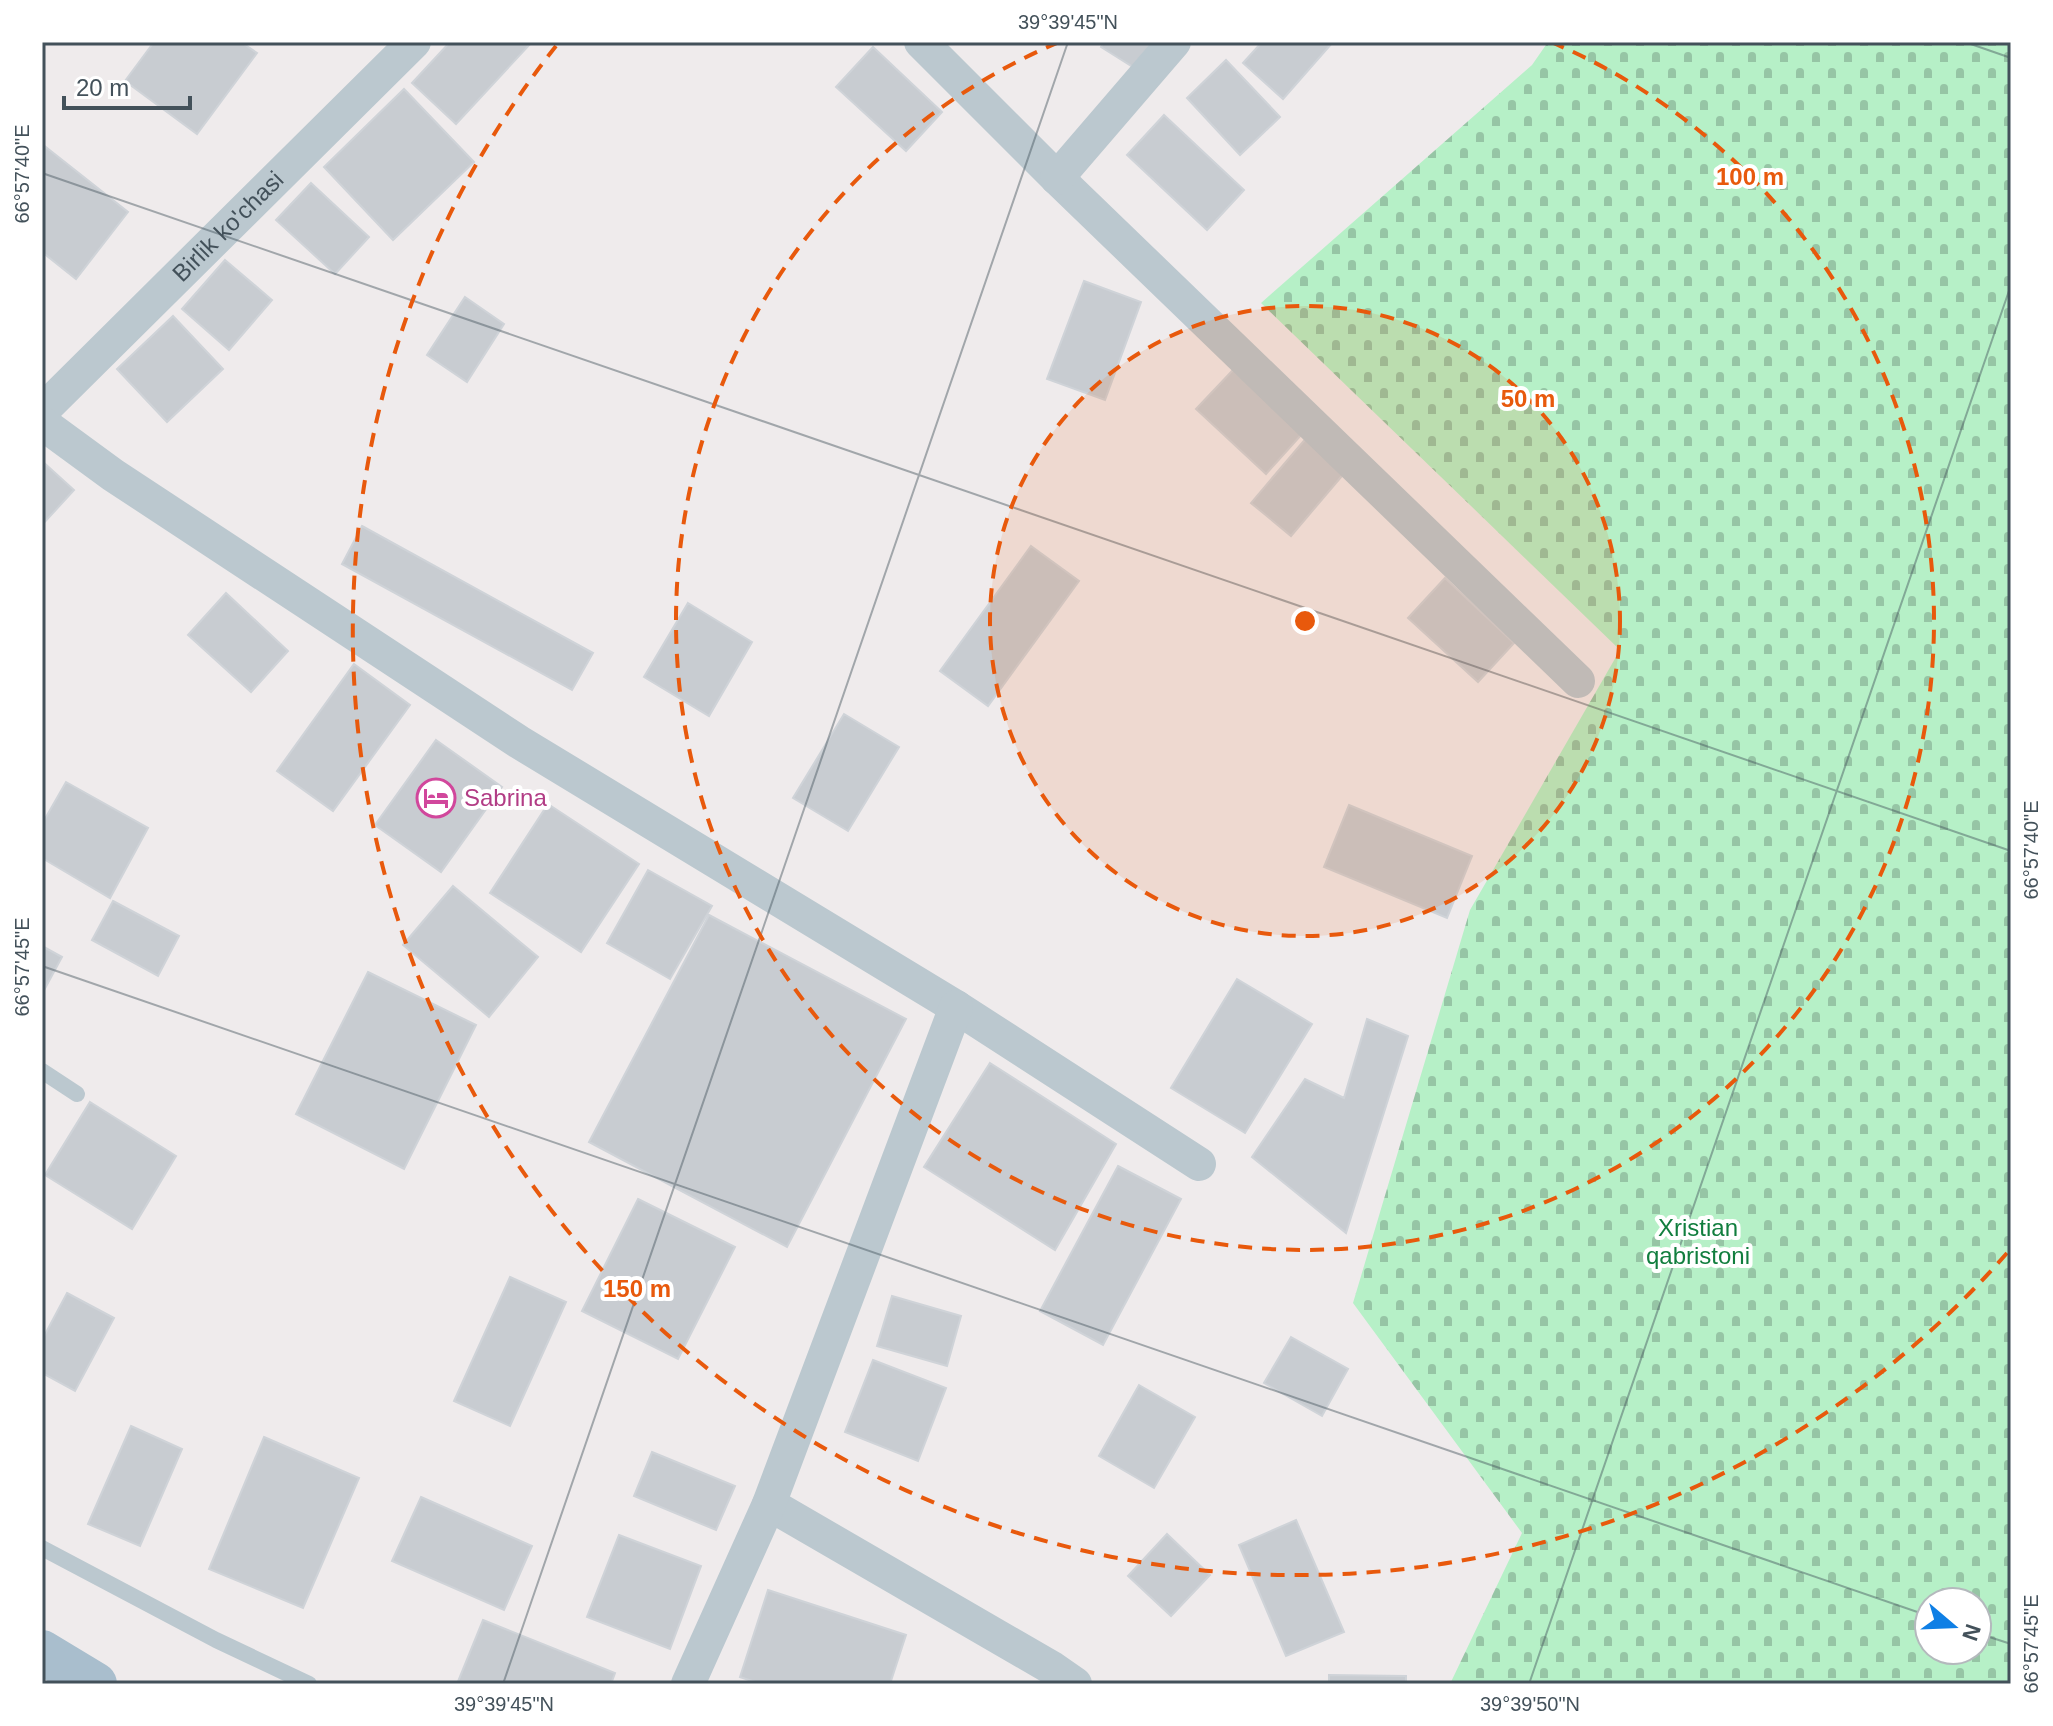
<svg xmlns="http://www.w3.org/2000/svg" width="2053" height="1726" font-family="Arial,sans-serif">
  <defs>
    <pattern id="cemetery-stones" width="16" height="16" patternUnits="userSpaceOnUse" patternTransform="scale(2)"><rect width="16" height="16" fill="#b6f0c7"/><path d="M2 7V4a2 2 0 0 1 4 0v3zM10 15v-3a2 2 0 0 1 4 0v3z" fill="#96c5a5"/></pattern>
  </defs>
  <rect width="100%" height="100%" fill="#efebec"/>
  <!-- cemetery -->
  <path fill="url(#cemetery-stones)" fill-rule="evenodd" d="M 1548,42 L 2011,42 L 2011,1684 L 1450,1684 L 1522,1533 L 1353,1303 L 1470,910 L 1620,650 L 1261,303 L 1532,65 ZM 1929,1602 L 1977,1602 L 1977,1650 L 1929,1650 Z"/>
  <!-- building -->
  <path fill="#c8ccd1" stroke="#cfd3d8" stroke-width="2" d="M 154,42 L 241,42 L 257,53 L 197,134 L 125,81 Z
    M 450,42 L 532,42 L 456,124 L 412,83 Z
    M 1104,42 L 1159,42 L 1141,72 L 1101,47 Z
    M 1262,42 L 1333,42 L 1283,99 L 1243,63 Z
    M 873,47 L 942,112 L 906,151 L 836,87 Z
    M 1226,60 L 1280,117 L 1240,155 L 1187,98 Z
    M 404,89 L 474,162 L 393,240 L 324,167 Z
    M 1164,115 L 1244,190 L 1207,230 L 1127,155 Z
    M 42,144 L 128,212 L 76,279 L 42,252 Z
    M 311,183 L 369,237 L 335,274 L 276,220 Z
    M 225,260 L 272,300 L 229,350 L 182,309 Z
    M 1084,281 L 1141,302 L 1105,400 L 1047,379 Z
    M 465,297 L 504,324 L 467,382 L 427,355 Z
    M 173,316 L 223,369 L 167,422 L 117,369 Z
    M 1233,370 L 1302,434 L 1266,474 L 1196,409 Z
    M 1308,436 L 1347,470 L 1291,536 L 1251,503 Z
    M 42,461 L 74,490 L 42,525 Z
    M 362,526 L 593,653 L 572,690 L 342,564 Z
    M 1031,546 L 1079,581 L 988,706 L 940,671 Z
    M 1445,578 L 1514,643 L 1478,682 L 1408,618 Z
    M 226,593 L 288,651 L 251,692 L 188,635 Z
    M 688,603 L 752,642 L 709,716 L 644,677 Z
    M 354,664 L 410,705 L 333,811 L 277,771 Z
    M 844,714 L 899,747 L 848,831 L 793,798 Z
    M 436,740 L 502,787 L 441,872 L 375,825 Z
    M 66,782 L 148,828 L 110,898 L 42,858 L 42,824 Z
    M 548,804 L 639,864 L 581,952 L 490,893 Z
    M 1349,805 L 1472,856 L 1447,918 L 1324,867 Z
    M 648,870 L 712,906 L 670,979 L 607,943 Z
    M 453,886 L 538,957 L 489,1017 L 403,945 Z
    M 113,901 L 179,936 L 158,976 L 92,940 Z
    M 709,915 L 906,1019 L 787,1247 L 589,1142 Z
    M 42,946 L 62,957 L 42,994 Z
    M 368,972 L 476,1025 L 404,1169 L 296,1114 Z
    M 1237,979 L 1312,1024 L 1245,1133 L 1171,1088 Z
    M 1367,1019 L 1408,1036 L 1346,1233 L 1252,1157 L 1305,1079 L 1344,1098 Z
    M 990,1063 L 1116,1144 L 1055,1250 L 924,1167 Z
    M 90,1102 L 176,1156 L 132,1229 L 45,1175 Z
    M 1118,1166 L 1181,1199 L 1103,1345 L 1040,1311 Z
    M 638,1199 L 735,1247 L 678,1359 L 582,1311 Z
    M 510,1277 L 566,1302 L 510,1426 L 454,1401 Z
    M 67,1293 L 114,1318 L 75,1391 L 42,1373 L 42,1340 Z
    M 892,1296 L 961,1316 L 947,1366 L 877,1346 Z
    M 1291,1337 L 1348,1369 L 1322,1416 L 1264,1383 Z
    M 873,1360 L 946,1388 L 918,1461 L 845,1432 Z
    M 1139,1385 L 1195,1417 L 1154,1488 L 1099,1456 Z
    M 131,1426 L 182,1449 L 140,1546 L 88,1524 Z
    M 264,1437 L 359,1478 L 303,1608 L 209,1569 Z
    M 652,1452 L 735,1486 L 716,1530 L 634,1496 Z
    M 421,1497 L 532,1546 L 504,1610 L 392,1561 Z
    M 1296,1520 L 1344,1632 L 1286,1656 L 1239,1545 Z
    M 1167,1534 L 1210,1575 L 1171,1616 L 1128,1576 Z
    M 619,1535 L 701,1566 L 670,1649 L 587,1617 Z
    M 768,1590 L 906,1635 L 890,1684 L 761,1684 L 740,1677 Z
    M 483,1620 L 615,1673 L 611,1684 L 457,1684 Z
    M 1329,1675 L 1406,1676 L 1406,1684 L 1329,1684 Z"/>
  <g fill="none" stroke-linecap="round" stroke-linejoin="round">
    <!-- service -->
    <path stroke="#bbc8cf" stroke-width="16" d="M 42,1071 L 77,1094
      M 42,1548 L 216,1640 L 309,1684"/>
    <!-- minor -->
    <g stroke="#bbc8cf" stroke-width="34">
      <path d="M 921,42 L 1057,178 L 1578,681"/>
      <path d="M 1057,178 L 1174,42"/>
      <path id="s1" d="M 42,411 L 414,42"/>
      <path d="M 42,423 L 113,475 L 519,742 L 956,1007 L 1199,1164"/>
      <path d="M 769,1504 L 1052,1668 L 1075,1684"/>
      <path d="M 688,1684 L 769,1504 L 956,1007"/>
    </g>
    <!-- primary -->
    <path stroke="#a9becd" stroke-width="44" d="M 42,1652 L 95,1684"/>
  </g>
  <!-- ticks -->
  <path fill="none" stroke="#43515a" stroke-width="2" stroke-opacity="0.45" d="M 1965,42 L 2011,58M 42,173 L 2011,851M 42,966 L 1929,1616M 1977,1633 L 2011,1644M 503,1684 L 1068,42M 1529,1684 L 2011,285"/>
  <!-- distance rings -->
  <circle cx="1305" cy="621" r="315" fill="#e8590c" fill-opacity=".12"/>
  <g fill="none" stroke="#e8590c" stroke-width="4" stroke-dasharray="14 10">
    <circle cx="1305" cy="621" r="315"/>
    <path d="M1551 42A629 629 0 1 1 1059 42"/>
    <path d="M2007 1253A944 944 0 0 1 556 46"/>
  </g>
  <!-- icons -->
  <defs>
    <g id="hotel-ring" transform="scale(2)"><circle r="9.5" fill="#fff" stroke="#d1479c" stroke-width="1.5"/><path d="M-6-4.5h1.5V1H6V5H4.5V3h-9V5H-6ZM-4 0a1.8 1.8 0 1 1 3.6 0ZM.5 0V-2.5h3Q6-2.5 6 0Z" fill="#d1479c"/></g>
  </defs>
  <g fill-rule="evenodd">
    <use href="#hotel-ring" x="436" y="798"/>
  </g>
  <g text-anchor="middle" stroke-width="8" stroke-linejoin="round" paint-order="stroke">
    <!-- street labels -->
    <g font-size="24" fill="#43515a" stroke="#fff">
      <text dy="8" stroke="none"><textPath href="#s1" startOffset="262">Birlik ko'chasi</textPath></text>
    </g>
    <!-- hotel labels -->
    <g font-size="24" fill="#b23c85" stroke="#fff" text-anchor="start">
      <text x="464" y="806">Sabrina</text>
    </g>
    <!-- park labels -->
    <g font-size="24" fill="#117e3e" stroke="#fff">
      <text x="1698" y="1236">Xristian<tspan x="1698" dy="28">qabristoni</tspan></text>
    </g>
  </g>
  <circle cx="1305" cy="621" r="12" fill="#e8590c" stroke="#fff" stroke-width="4"/>
  <g font-size="24" text-anchor="middle" font-weight="bold" fill="#e8590c" stroke="#fff" stroke-width="8" stroke-linejoin="round" paint-order="stroke">
    <text x="1750" y="185">100 m</text>
    <text x="1528" y="407">50 m</text>
    <text x="637" y="1297">150 m</text>
  </g>
  <!-- border -->
  <rect width="2053" height="1726" fill="none" stroke="#ffffff" stroke-width="88"/>
  <!-- north arrow -->
  <g transform="translate(1953 1626) rotate(109)"><circle r="38" fill="#ffffff" stroke="#b4b9bd" stroke-width="2"/>
  <path d="M0-6L14 30L0 20L-14 30Z" fill="#0f7fe5"/>
  <text y="-12" font-size="22" font-weight="bold" text-anchor="middle" fill="#43515a">N</text>
  </g>
  <!-- scale -->
  <path d="M64 96v12h126v-12" fill="none" stroke="#43515a" stroke-width="4"/>
  <text x="76" y="96" font-size="24" fill="#43515a" stroke="#ffffff" stroke-width="6" paint-order="stroke">20 m</text>
  <rect x="44" y="44" width="1965" height="1638" fill="none" stroke="#43515a" stroke-width="3"/>
  <g font-size="20" text-anchor="middle" fill="#43515a">
    <text x="1068" y="29">39°39'45"N</text>
    <text transform="translate(22 174) rotate(-90)" y="7">66°57'40"E</text>
    <text transform="translate(2031 850) rotate(-90)" y="7">66°57'40"E</text>
    <text transform="translate(22 967) rotate(-90)" y="7">66°57'45"E</text>
    <text transform="translate(2031 1644) rotate(-90)" y="7">66°57'45"E</text>
    <text x="504" y="1711">39°39'45"N</text>
    <text x="1530" y="1711">39°39'50"N</text>
  </g>
</svg>
